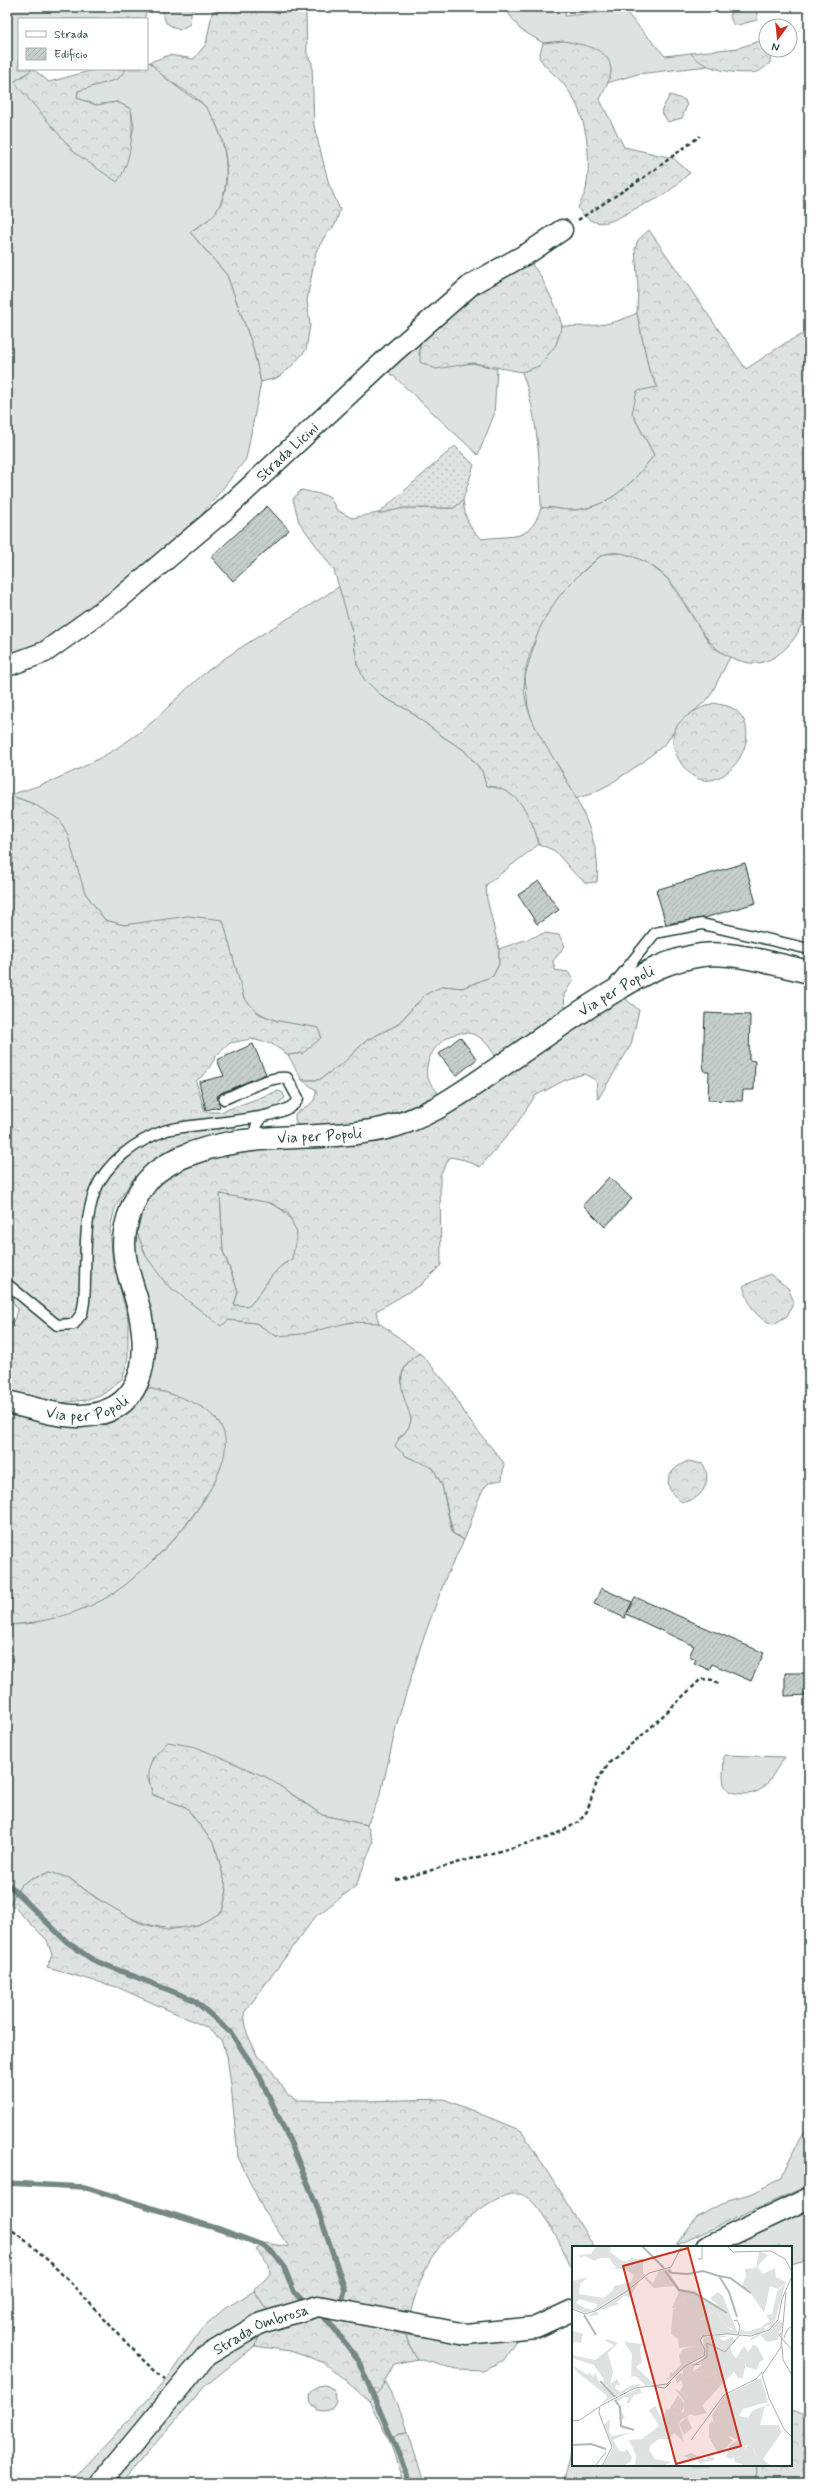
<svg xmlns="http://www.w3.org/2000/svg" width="816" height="2490" font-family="Mynerve,sans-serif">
  <defs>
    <pattern id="forest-crowns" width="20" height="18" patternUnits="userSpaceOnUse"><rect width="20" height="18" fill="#dee3e2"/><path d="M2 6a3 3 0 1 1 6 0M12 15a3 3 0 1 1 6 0" fill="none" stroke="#bec4c2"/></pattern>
    <pattern id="garden-dots" width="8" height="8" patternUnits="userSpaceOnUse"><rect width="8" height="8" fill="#dee3e2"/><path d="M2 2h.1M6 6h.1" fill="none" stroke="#bec4c2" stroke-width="1.8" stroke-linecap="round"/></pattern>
    <pattern id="building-hatch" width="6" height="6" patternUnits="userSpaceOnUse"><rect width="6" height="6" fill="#c7cfcc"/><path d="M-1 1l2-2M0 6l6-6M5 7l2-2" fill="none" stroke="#aab3b0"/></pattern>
  </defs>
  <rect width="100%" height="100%" fill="#fff"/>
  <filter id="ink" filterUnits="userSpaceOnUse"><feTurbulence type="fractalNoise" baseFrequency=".025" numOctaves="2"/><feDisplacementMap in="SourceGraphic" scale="8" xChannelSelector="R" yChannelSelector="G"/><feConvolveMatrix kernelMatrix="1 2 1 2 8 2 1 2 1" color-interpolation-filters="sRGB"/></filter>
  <g filter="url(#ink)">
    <!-- grass -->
    <path fill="#dee3e2" stroke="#7e908b" d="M 7,7 L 148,7 L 144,19 L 19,19 L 19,69 L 33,69 L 14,82 L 127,156 L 134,127 L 131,109 L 117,102 L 96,105 L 77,98 L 78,91 L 124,73 L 126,69 L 147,69 L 147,63 L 150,62 C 161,76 175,86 190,96 C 194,99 201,102 205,106 C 226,130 235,187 215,213 C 209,221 198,226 190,232 L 227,275 L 252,344 L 261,382 L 246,459 L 189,531 L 39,649 L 7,659 Z
      M 161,7 L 192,7 L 190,24 L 179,30 L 166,23 Z
      M 504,7 L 566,7 L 565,16 L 624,10 L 665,56 L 691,53 L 708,66 L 638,74 L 607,83 L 611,71 L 564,41 L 543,43 L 520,29 Z
      M 731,7 L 757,7 L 757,20 L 734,26 L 730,17 Z
      M 637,313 L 649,370 L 658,388 L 632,413 L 654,455 C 634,482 610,507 575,510 C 563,511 552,506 541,508 C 540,461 538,417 522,372 C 546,363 554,350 562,326 C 591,327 610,326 637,313 Z
      M 420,341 L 419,355 L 457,364 L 473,363 L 497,369 L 494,415 L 478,455 L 387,370 Z
      M 622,553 L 644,560 L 668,579 L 712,647 L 730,657 L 709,698 L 678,725 L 666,743 L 643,762 L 610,784 L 591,794 L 575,799 L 563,773 L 536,733 L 528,707 L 525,676 L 538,631 L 550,607 L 563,589 L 603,554 Z
      M 340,586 L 353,635 L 357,664 L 383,697 L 408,710 L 442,736 L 464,750 L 482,771 L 487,786 C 519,788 531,816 539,844 L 486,885 L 487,899 L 499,949 L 499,964 L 493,976 L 462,988 L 443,986 L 416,1004 L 397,1025 L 367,1040 L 343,1063 L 319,1080 L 302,1080 L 288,1055 L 303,1053 L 319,1028 C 292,1024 262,1023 245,999 C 240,992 239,978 236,969 L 149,923 L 124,925 L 105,920 L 85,893 L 34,804 L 9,795 C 59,781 111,757 151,723 C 171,705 189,685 210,669 C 251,638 297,615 340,586 Z
      M 220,1194 C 248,1197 288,1199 297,1232 C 299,1239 294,1252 292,1259 C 269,1271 266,1289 249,1306 L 234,1305 L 238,1291 L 223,1251 Z
      M 137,1232 L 146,1256 L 229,1320 L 256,1323 L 276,1336 C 295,1333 366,1315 380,1324 C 394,1332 405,1344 420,1353 C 380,1377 419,1405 409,1427 C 407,1431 402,1435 398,1438 L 406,1456 L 433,1468 L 442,1485 L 452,1533 L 464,1540 L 446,1577 L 421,1645 L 397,1723 L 381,1793 L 367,1825 L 322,1815 L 289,1792 L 153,1757 L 147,1776 L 153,1795 L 186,1807 L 215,1845 L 227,1890 L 222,1912 C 214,1916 205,1923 197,1925 C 149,1939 106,1905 69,1878 L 21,1885 L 10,1903 L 7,1900 L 7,1625 L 35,1623 L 107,1597 L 154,1560 L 185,1527 L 204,1500 L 221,1467 L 174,1395 L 144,1387 L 129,1257 Z
      M 724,1755 L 785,1757 C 766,1782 766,1800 730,1792 L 724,1785 L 723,1776 Z
      M 809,2125 L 809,2185 L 676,2245 L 696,2218 L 728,2200 L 753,2193 L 780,2179 L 799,2140 Z
      M 809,2203 L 809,2260 L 791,2265 L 791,2247 L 717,2247 Z
      M 254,2291 L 268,2311 L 89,2483 L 70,2483 L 166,2380 L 202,2328 L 224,2309 Z
      M 262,2331 L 255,2346 L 205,2386 L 121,2483 L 106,2483 L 208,2365 Z
      M 406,2335 L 460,2341 L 517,2339 L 504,2360 L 483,2370 L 456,2369 L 418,2359 L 409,2346 Z
      M 385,2382 L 403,2416 L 408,2432 L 400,2433 L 389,2440 L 369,2401 Z
      M 573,2446 L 573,2465 L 756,2465 L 757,2473 L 754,2483 L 563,2483 Z"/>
    <!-- forest -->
    <path fill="url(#forest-crowns)" stroke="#7e908b" fill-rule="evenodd" d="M 217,7 L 303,7 L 306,15 L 307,54 L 312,63 L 314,126 L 329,184 L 340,210 L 335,225 L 325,236 L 316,252 L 307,300 L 310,325 L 306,350 L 290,368 L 277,378 L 261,382 L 252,344 L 227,275 L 190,232 C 198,226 209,221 215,213 C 236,187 226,130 205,106 C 190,90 166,84 150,62 L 169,55 L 194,59 L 206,44 L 213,9 Z
      M 766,39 L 766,50 L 771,50 L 770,63 C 766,66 761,71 757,72 C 738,75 702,70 691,53 L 738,48 Z
      M 564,41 C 582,45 610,47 611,70 C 611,79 603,92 600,100 L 624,147 L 673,158 L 690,173 C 680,181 670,192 659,198 C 651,202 641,205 633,210 C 613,221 595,233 578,208 C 580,202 585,195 586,189 C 592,156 587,113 565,86 C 557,75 546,70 539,57 L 543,43 Z
      M 33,69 L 49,82 L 97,69 L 126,69 L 118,79 L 78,91 L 77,98 L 96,105 L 117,102 L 131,109 C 134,130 131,165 117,182 L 75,153 L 14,82 Z
      M 670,95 L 685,100 L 687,106 L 682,118 L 668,122 L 661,111 Z
      M 649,230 L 746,369 L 787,342 L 809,331 L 809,608 C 803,613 804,621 800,628 C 795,640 783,653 771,659 C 758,665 750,664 737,660 C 699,647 693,606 668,579 C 657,568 644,560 629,555 C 619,552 606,551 598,558 C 567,584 548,605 534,643 C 530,654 526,664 525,675 C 520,710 542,738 558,766 C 578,799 602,843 597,882 L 586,883 L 574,873 L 555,851 L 539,844 C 531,816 519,788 486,786 L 482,771 L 464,750 L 442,736 L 408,710 L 383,697 L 364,679 L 357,664 L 353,635 L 334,570 L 299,522 L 293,499 L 301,490 L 329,496 L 337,510 L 352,518 L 404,508 L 454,508 L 463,500 C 465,517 468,528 482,539 C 513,534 529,544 541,508 C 552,506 563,511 575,510 C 610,507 634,482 654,455 L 632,413 L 637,391 L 658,387 L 649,370 L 637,313 L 638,287 L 635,249 L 638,240 Z
      M 530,262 L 540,275 L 557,309 L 562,326 L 556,345 L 539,366 L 522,372 L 473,363 L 436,369 L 420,362 L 420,341 L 492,280 Z
      M 714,703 C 720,705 727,705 732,708 C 774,731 717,813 683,766 C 659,732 681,714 714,703 Z
      M 9,795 L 34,804 L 60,820 L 67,833 L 85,893 L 105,920 L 124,925 L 188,916 L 223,920 L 244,998 L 259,1014 L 278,1021 L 319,1028 L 321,1038 L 303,1053 L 288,1055 L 272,1044 L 251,1039 L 230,1043 L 217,1055 L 206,1073 L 196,1081 L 205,1112 L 221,1112 L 278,1091 L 283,1093 L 285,1098 L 272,1108 L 259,1112 L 231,1131 L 193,1144 L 155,1163 L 131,1181 L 115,1208 L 110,1229 L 113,1263 L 128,1318 L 128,1357 L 123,1378 L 105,1393 L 86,1400 L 59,1403 L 35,1402 L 7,1397 L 7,1329 L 15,1318 L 17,1309 L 7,1291 L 7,796 Z
      M 545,933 L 559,935 L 565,946 L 553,961 L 555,970 L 568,972 L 573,980 L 564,995 L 565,1008 L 496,1057 C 490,1048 485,1039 475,1035 C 452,1025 423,1051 427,1076 C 429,1082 435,1089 439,1094 L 403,1111 L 381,1119 L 364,1123 L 299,1127 L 295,1120 L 295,1114 C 305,1106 317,1105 316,1090 L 302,1080 L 319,1080 L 343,1063 L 367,1040 L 397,1025 L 426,994 L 443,986 L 462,988 L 493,976 L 499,964 L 499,949 Z
      M 622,996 L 639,1010 L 631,1045 L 598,1099 L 596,1080 L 584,1074 L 567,1079 L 535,1096 L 514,1128 L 480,1167 L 465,1160 L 450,1157 L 440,1175 L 441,1265 L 421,1285 L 376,1311 L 379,1323 L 351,1322 L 302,1334 L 276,1336 L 256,1323 L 229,1320 L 221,1326 L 166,1284 L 146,1256 L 137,1232 L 143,1199 L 160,1180 L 191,1157 L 359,1139 ZM 220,1194 L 271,1203 L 288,1213 L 297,1233 L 292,1259 C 269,1271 266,1289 249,1306 L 234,1305 L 238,1291 L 223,1251 Z
      M 770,1274 L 788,1288 L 794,1302 L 787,1316 L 774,1324 C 754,1319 749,1303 743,1286 Z
      M 420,1353 L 448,1385 L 469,1420 L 504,1463 L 502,1480 C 498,1481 492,1481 489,1483 C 478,1490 471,1527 464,1540 L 453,1533 L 442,1485 L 433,1468 L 406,1456 L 395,1446 C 399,1436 411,1430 411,1419 C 410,1414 407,1407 405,1401 C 398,1380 401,1364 420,1353 Z
      M 144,1387 C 171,1394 206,1401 221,1426 C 248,1473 144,1577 106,1598 C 75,1615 42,1623 7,1625 L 7,1411 L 87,1423 Z
      M 688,1461 L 703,1464 C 713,1481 702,1501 682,1502 C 660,1487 666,1470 688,1461 Z
      M 168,1742 L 196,1747 L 268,1778 L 322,1815 L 367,1825 L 373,1842 L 356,1886 L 316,1916 L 244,2013 L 247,2033 L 258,2057 L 266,2062 L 287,2094 L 298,2100 L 365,2101 L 444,2099 L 522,2131 L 594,2247 L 573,2247 L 573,2273 C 567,2255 542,2205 525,2196 C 514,2190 497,2198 488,2204 C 440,2235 423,2263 409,2318 L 268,2311 L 254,2291 L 270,2274 L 269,2265 L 256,2250 L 265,2243 L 289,2247 L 264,2211 L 238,2157 L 231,2085 L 227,2056 L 221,2040 L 206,2027 L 117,1987 L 47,1968 L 52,1955 L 47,1940 L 10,1903 L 21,1885 L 32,1878 L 50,1872 L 69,1878 L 96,1898 L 140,1923 L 167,1930 L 198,1925 L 222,1912 L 227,1890 L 215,1845 L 186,1807 L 153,1795 C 145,1768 148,1761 168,1742 Z
      M 328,2315 L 406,2335 L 409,2346 L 418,2359 L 394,2364 L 380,2390 L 369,2401 L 325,2363 L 290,2351 L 255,2346 L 262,2331 L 308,2317 Z
      M310 2398a13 13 0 1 1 26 0a13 13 0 1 1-26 0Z
      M 791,2411 L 802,2415 L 809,2422 L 809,2483 L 754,2483 L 757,2473 L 756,2465 L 791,2465 Z
      M 408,2432 L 424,2483 L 404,2483 L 389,2440 L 400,2433 Z"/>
    <!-- garden -->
    <path fill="url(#garden-dots)" stroke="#7e908b" d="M 455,446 L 474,465 L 463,500 L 454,508 L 404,508 L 378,514 Z"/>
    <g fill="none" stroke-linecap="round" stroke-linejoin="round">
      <!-- stream -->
      <path stroke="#758883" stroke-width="5.5" d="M 7,1883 L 67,1942 L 93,1960 L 194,2000 L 231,2033 L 260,2077 L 291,2144 L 315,2201 L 345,2290 L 343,2298
        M 7,2183 L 84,2187 L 222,2230 L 262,2245 L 274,2254 L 283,2265 L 294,2292 L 301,2299
        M 321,2315 L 331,2324 L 358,2360 L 411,2483"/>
    </g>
    <!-- building -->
    <path fill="url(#building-hatch)" stroke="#1f3d34" d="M 267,506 L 289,530 L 233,581 L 211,557 Z
      M 745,863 L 756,903 L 704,918 L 666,924 L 656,890 Z
      M 539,881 L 559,910 L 537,924 L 518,895 Z
      M 705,1013 L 750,1015 L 749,1060 L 755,1061 L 754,1090 L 743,1090 L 742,1101 L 708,1100 L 709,1072 L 705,1072 L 703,1065 Z
      M 460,1037 L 477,1059 L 456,1076 L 439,1054 Z
      M 253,1044 L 266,1074 L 221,1093 L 217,1096 L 220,1107 L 206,1110 L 199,1082 L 224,1076 L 217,1060 Z
      M 609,1177 L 632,1199 L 605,1227 L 583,1205 Z
      M 601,1588 L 632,1602 L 627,1613 L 635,1597 L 764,1653 L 751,1681 L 712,1664 L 709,1670 L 694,1663 L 696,1659 L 689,1656 L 694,1646 L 626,1614 L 625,1618 L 594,1604 Z
      M 785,1673 L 809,1673 L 809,1695 L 785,1696 Z"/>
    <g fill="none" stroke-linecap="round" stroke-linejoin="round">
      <!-- lane casing -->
      <g stroke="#1f3d34" stroke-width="13">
        <path id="lane" d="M 615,983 L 655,933 L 702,924 L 809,949
          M 256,1139 L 256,1127 L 262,1117
          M 7,1284 L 57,1325 L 74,1324 L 82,1313 L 84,1302 C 87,1266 82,1226 95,1191 C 106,1163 136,1141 164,1131 C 187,1122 292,1123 298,1098 L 287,1078 C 270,1075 240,1093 224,1099"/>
      </g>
      <!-- street casing -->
      <g stroke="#1f3d34" stroke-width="23">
        <g id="street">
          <path id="s1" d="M 7,666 L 45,652 L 119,599 L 226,509 L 394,352 L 472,284 L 530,252 L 562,230"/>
          <path d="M 706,2247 L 809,2198"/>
          <path id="s2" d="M 100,2483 L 206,2356 L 261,2323 L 318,2306 L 466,2334 L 536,2327 L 573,2310"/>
        </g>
      </g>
      <!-- secondary casing -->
      <g stroke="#1f3d34" stroke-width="25">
        <g id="secondary">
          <path id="s3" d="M 7,1402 C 30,1407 58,1417 81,1416 C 142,1413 150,1363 140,1313 C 135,1290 124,1268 124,1244 C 124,1221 136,1192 152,1176 C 160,1168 170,1163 180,1158 C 244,1129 314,1143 382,1129 C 424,1120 456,1097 491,1073 C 533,1045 574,1014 618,989 C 644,973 671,959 702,955 C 734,951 778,965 809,972"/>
        </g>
      </g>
      <!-- path -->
      <path stroke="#1f3d34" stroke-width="2.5" stroke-dasharray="4 3" stroke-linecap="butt" d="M 578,220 L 643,178 L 700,136
        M 396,1880 L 550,1837 L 579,1822 L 587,1811 L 598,1779 L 610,1762 L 647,1731 L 701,1679 L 714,1680 L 720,1686
        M 7,2229 L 9,2228 C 47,2255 78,2291 110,2325 C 127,2343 145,2364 165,2379"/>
      <!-- lane -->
      <use href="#lane" stroke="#fff" stroke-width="10"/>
      <!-- street -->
      <use href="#street" stroke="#fff" stroke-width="20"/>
      <!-- secondary -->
      <use href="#secondary" stroke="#fff" stroke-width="22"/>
    </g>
  </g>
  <g text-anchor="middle" stroke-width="4" stroke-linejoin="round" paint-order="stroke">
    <!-- street labels -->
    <g font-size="15" fill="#1f3d34" stroke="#fff">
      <text dy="5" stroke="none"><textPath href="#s1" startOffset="355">Strada Licini</textPath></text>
      <text dy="5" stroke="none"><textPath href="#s3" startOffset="873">Via per Popoli</textPath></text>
      <text dy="5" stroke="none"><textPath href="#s3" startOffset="537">Via per Popoli</textPath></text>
      <text dy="5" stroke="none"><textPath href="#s3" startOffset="83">Via per Popoli</textPath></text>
      <text dy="5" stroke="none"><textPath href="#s2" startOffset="227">Strada Ombrosa</textPath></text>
    </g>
  </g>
  <!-- overview -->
  <g transform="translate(572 2246)">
    <rect width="220" height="220" fill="#fff"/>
    <path d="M 24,0 L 39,0 L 37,12 L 28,12 L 22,15 L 13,10 L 8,12 L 7,9 L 19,8 ZM 187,5 L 196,9 L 185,21 L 191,28 L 203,22 L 204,31 L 214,36 L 206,43 L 198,40 L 192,67 L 180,49 L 169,41 L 174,31 L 173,23 L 184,22 ZM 59,12 L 71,13 L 71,28 L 74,28 L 54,45 L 21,65 L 13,67 L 0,62 L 0,35 L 16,31 L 8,38 L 7,48 L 32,52 L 41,44 L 42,40 L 59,36 L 62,29 L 56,25 L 55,15 ZM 7,53 L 25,58 L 25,61 L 20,64 L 13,62 L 4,57 ZM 67,36 L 58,51 L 52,50 L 45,56 L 47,58 L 25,65 L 27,69 L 16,70 ZM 146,46 L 151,50 L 166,88 L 160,88 L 160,83 L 154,80 L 144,64 L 128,74 L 128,93 L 132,105 L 123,100 L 107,102 L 106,93 L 99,88 L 101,63 L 119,61 L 113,58 L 111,53 L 115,50 L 123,52 L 128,49 L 147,60 L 138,52 ZM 200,68 L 204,70 L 201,77 L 191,82 L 190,80 L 198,75 L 194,69 ZM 0,84 L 11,88 L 9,97 L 2,96 L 0,102 ZM 181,99 L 185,100 L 192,113 L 187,117 L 185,124 L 174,121 L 174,111 L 164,112 L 172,100 L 176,106 ZM 122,121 L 121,125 L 128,126 L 132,132 L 141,129 L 147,136 L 151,137 L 129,161 L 126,155 L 108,145 L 111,140 L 109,133 ZM 189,132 L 196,156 L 171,163 L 167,170 L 176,172 L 180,165 L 197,158 L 198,160 L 193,160 L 188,179 L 207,179 L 210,186 L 191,213 L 199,220 L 168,220 L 184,211 L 182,203 L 178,198 L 173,200 L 175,213 L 168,210 L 165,212 L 162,210 L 160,213 L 154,211 L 156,205 L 153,202 L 157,204 L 157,200 L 166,194 L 155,189 L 161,195 L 156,199 L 150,196 L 147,191 L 149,186 L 142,178 L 140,169 L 152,150 ZM 106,149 L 113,158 L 108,170 L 97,164 ZM 115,171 L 120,182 L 112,189 L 107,178 ZM 77,204 L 83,213 L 100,216 L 90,220 L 67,220 ZM 119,207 L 134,214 L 136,210 L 142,211 L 142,214 L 133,216 L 131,220 L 132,216 L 128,218 L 124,211 L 119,213 L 111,210 Z" fill="#dee3e2" fill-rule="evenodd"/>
    <path d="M 38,6 L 49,14 L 56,16 L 57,24 L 36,22 L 44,22 L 37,12 ZM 98,22 L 101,27 L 98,28 L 108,43 L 123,45 L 128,49 L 125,53 L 115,50 L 111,53 L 113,58 L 119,61 L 118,65 L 100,62 L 107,46 L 102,40 L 82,42 L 73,33 L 74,31 L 81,37 L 87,25 ZM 214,36 L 202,79 L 186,89 L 167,88 L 169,83 L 175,86 L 190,81 L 194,83 L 201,77 L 204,70 L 200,68 L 205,46 ZM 144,64 L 154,80 L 161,85 L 160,88 L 142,88 L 128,93 L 121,92 L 121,85 L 126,76 ZM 207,75 L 211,77 L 206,94 L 195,96 L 188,89 L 177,96 L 180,91 L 197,85 ZM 143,89 L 157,90 L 147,92 L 152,95 L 161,90 L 161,93 L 164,94 L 158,100 L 160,107 L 164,112 L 175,111 L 171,132 L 166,132 L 162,126 L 151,137 L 147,136 L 141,129 L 132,132 L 128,126 L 122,125 L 130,119 L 128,117 L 132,111 L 131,92 ZM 35,93 L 46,97 L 36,107 L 41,126 L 38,138 L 45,133 L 48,139 L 44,139 L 43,142 L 48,146 L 60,139 L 70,138 L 28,158 L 35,152 L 34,149 L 5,126 L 0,119 L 16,129 L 17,126 L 21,131 L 23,126 L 28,138 L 35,142 L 36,140 L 31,137 L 32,134 L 22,119 L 0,112 L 0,109 L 23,114 L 42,99 L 33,95 ZM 52,96 L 71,98 L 68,102 L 70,116 L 64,121 L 82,138 L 74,140 L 64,130 L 59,131 L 60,108 ZM 123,100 L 131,104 L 132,108 L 97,134 L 98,126 L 101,127 L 109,118 L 107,109 L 111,103 ZM 122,117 L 122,121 L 105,138 L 103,132 L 107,127 L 111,128 L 111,123 ZM 67,142 L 70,147 L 62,149 L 57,157 L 54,157 L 57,151 L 52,151 L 45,156 L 53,172 L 49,174 L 50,180 L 63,184 L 50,183 L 46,160 L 42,155 L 30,160 ZM 103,143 L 126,154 L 135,167 L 122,170 L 119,168 L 109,174 L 107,178 L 112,196 L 102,187 L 96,193 L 87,193 L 79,199 L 75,209 L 67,220 L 63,220 L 64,209 L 57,194 L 70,193 L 86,181 L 95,163 L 106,169 L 112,165 L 112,155 ZM 38,173 L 37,186 L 40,190 L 60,186 L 41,194 L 47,204 L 52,206 L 55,203 L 60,211 L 59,215 L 51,220 L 31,220 L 41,202 L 32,179 ZM 140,175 L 149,186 L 149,194 L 156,199 L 147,209 L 137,191 L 137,179 ZM 176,198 L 180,198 L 184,211 L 173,219 L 163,216 L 161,209 L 165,212 L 170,210 L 175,213 L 172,206 Z" fill="#dee3e2"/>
    <path d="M 83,160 L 90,173 L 87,180 L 77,164 Z" fill="#dee3e2"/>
    <path fill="none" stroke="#afbab7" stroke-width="2" d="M 70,0 L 92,22M 96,24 L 100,27 L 116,28 L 131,25 L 147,30 L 157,46 L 165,71M 93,25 L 107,44 L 122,47 L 155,67M 147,30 L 158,32 L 179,47M 12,69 L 24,89M 28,135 L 43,151M 43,154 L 48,161 L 49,180 L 62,184M 0,199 L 19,198 L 34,203"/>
    <path fill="none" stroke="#a5b1ae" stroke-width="1" d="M 155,0 L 161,6 L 199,5 L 213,13 L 220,26M 126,13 L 130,13 L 130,0M 0,63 L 13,68 L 23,65 L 55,45 L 77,27 L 99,21 L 110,0M 162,75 L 165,74 L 168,81 L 166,89M 211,86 L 207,89 L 220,104M 210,89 L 209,101 L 190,129 L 197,152 L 212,183 L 220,191M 210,89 L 214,46M 212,92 L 215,84 L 220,80M 210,100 L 211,114 L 220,129M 128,118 L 122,119 L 135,111 L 135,97 L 153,106 L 168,89M 79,140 L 93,142 L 99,136M 0,175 L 8,174 L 27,161M 119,194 L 152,149 L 184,133 L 190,126M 23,220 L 34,206M 30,220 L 40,201 L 27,167 L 28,160 L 63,142 L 95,138 L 113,120 L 132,110 L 133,104 L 128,94 L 131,90 L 155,88 L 179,90 L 197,84 L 206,74 L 210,53 L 220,30"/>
    <path fill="#c8321e" fill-opacity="0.15" stroke="#c8321e" stroke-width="2" d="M 116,2 L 169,200 L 104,218 L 51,20 Z"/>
    <rect width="220" height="220" fill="none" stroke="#1f3d34" stroke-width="2"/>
  </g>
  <!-- margin -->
  <rect width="816" height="2490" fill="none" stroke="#fff" stroke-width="24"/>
  <rect x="12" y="12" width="792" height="2466" fill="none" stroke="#1f3d34" stroke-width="1.5" filter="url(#ink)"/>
  <!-- legend -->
  <rect x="18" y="18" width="130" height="52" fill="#ffffff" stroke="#a5b1ae"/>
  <rect x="26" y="31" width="20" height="6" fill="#ffffff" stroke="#a5b1ae"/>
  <text x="54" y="38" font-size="12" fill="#1f3d34">Strada</text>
  <rect x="26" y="48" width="20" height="12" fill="url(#building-hatch)" stroke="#a5b1ae"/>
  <text x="54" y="58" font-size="12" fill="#1f3d34">Edificio</text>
  <!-- north arrow -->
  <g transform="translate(778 38) rotate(195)"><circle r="19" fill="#ffffff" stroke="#a5b1ae"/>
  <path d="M0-3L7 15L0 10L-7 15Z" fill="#c8321e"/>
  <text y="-6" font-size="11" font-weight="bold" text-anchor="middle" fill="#1f3d34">N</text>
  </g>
</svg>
